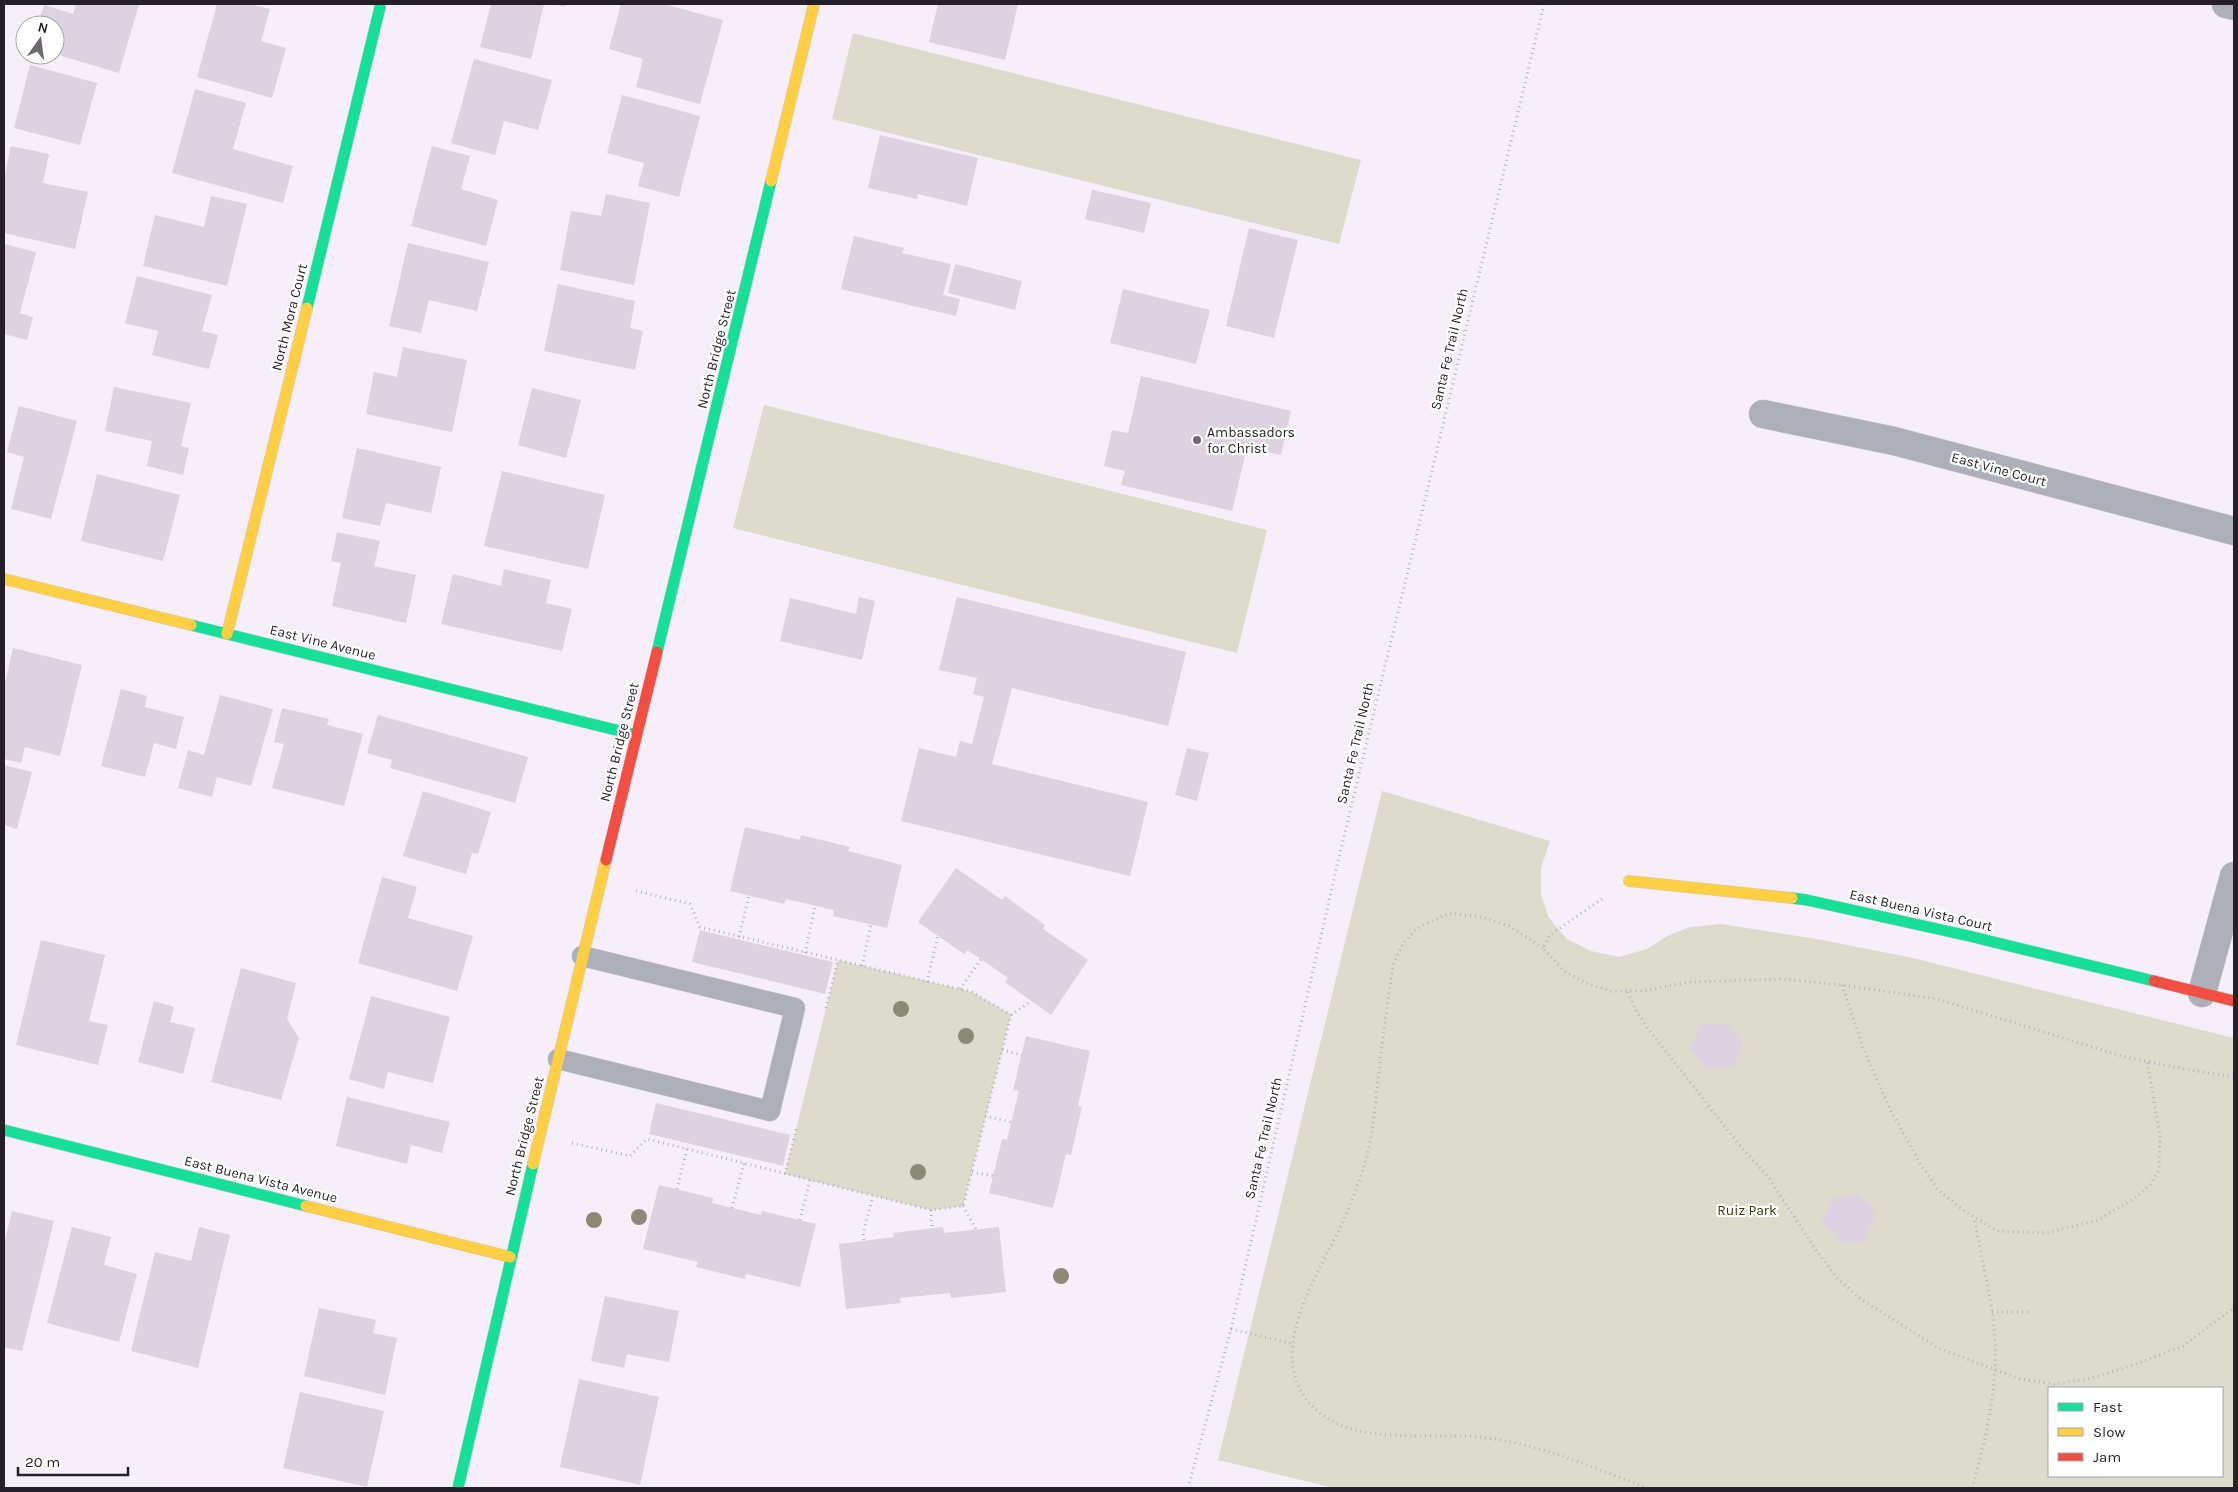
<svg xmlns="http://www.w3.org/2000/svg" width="2238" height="1492" font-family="Karla,sans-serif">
  <rect width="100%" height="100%" fill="#f6eef9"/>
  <!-- green -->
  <path fill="#dddbcc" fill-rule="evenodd" d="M 853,33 L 1361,160 L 1339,244 L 832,119 Z
    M 764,405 L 1267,530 L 1237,653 L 733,528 Z
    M 1382,791 L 1550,841 L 1541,868 L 1541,895 L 1549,918 L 1567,939 L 1591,951 L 1619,957 L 1647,949 L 1667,936 L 1690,927 L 1721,924 L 1817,939 L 1913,958 L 2234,1038 L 2234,1488 L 1334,1488 L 1218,1460 ZM 2049,1388 L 2222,1388 L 2222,1476 L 2049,1476 Z
    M 838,960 L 972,992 L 1011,1015 L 963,1206 L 931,1210 L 785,1174 Z"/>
  <!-- building -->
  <path fill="#ddd2e0" d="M 76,4 L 139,4 L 119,73 L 55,54 L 55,25 L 38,25 L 44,5 L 73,14 Z
    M 217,4 L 249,4 L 270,9 L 261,41 L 286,48 L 272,98 L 197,77 Z
    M 491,4 L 544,4 L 531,59 L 480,47 Z
    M 553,4 L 565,4 L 565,7 Z
    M 621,4 L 664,4 L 723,20 L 700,104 L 636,87 L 643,59 L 609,49 Z
    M 938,4 L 1018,4 L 1005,60 L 929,42 Z
    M 474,59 L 552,80 L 538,130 L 504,121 L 495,155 L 451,143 Z
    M 30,65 L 97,83 L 80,145 L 14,128 Z
    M 195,89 L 246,103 L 233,149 L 293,166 L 283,203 L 172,173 Z
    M 622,95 L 700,116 L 679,197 L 638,186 L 644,163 L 607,153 Z
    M 880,135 L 978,158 L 967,206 L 918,194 L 917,199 L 868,188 Z
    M 11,146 L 49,154 L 43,183 L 88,192 L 75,249 L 4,233 L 4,178 Z
    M 432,146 L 470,156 L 461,189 L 498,200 L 486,246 L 411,226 Z
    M 1092,190 L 1151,203 L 1144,233 L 1085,219 Z
    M 606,194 L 650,203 L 634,285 L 560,270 L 571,211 L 601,216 Z
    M 211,196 L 247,204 L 227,286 L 143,266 L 155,215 L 204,227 Z
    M 1249,228 L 1298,240 L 1274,338 L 1226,326 Z
    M 854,236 L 904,248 L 902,253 L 951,264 L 943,295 L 960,299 L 956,316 L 841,289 Z
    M 408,243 L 489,262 L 477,311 L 429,300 L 421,333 L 389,326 Z
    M 4,244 L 36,252 L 20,313 L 33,317 L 27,340 L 4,334 Z
    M 955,264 L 1022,281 L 1015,310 L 948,293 Z
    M 137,276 L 212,295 L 202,331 L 218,335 L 209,369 L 152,355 L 158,331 L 125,323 Z
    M 558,284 L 635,301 L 630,328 L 643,331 L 635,370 L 544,351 Z
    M 1123,289 L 1210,310 L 1196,364 L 1110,343 Z
    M 403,347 L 467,360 L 452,432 L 366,414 L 374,372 L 397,377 Z
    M 1141,376 L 1291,411 L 1281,455 L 1247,447 L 1232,511 L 1121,485 L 1125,471 L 1104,466 L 1112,430 L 1128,433 Z
    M 114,387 L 191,403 L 181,446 L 189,448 L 183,475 L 147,466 L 152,441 L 105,431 Z
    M 532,388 L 581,400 L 566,458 L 518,445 Z
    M 19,406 L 77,421 L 51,519 L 11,509 L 24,457 L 7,452 Z
    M 357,448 L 441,467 L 431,513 L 386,503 L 380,526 L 342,518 Z
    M 502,471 L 605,495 L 588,569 L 484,546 Z
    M 97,474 L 180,495 L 163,561 L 81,541 Z
    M 337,532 L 380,541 L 374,566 L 416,575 L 406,623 L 332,606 L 341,563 L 331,561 Z
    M 504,569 L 551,580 L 546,603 L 572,609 L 562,651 L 441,624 L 453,574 L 501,586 Z
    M 859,597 L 875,601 L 862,660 L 780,641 L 790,598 L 856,614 Z
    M 957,597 L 1186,652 L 1168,726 L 1012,688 L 992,764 L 1148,802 L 1130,876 L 901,821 L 919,748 L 956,757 L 960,741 L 972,744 L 984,697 L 973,694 L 977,678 L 939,670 Z
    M 13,648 L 82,665 L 60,756 L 25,747 L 21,763 L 4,759 L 4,687 Z
    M 121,689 L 147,696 L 145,707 L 184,717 L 176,749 L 154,743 L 145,777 L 101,766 Z
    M 220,695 L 273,709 L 251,786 L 217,777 L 212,797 L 178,788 L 188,750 L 204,755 Z
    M 282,708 L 329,719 L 327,725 L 363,734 L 344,806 L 272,788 L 284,744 L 274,742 Z
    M 378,715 L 528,757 L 515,803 L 390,768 L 392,760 L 367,753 Z
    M 1187,748 L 1209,753 L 1197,801 L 1175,795 Z
    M 4,765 L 32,772 L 17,829 L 4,825 Z
    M 423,791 L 491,812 L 478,854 L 472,853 L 466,874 L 403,856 Z
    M 745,827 L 800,840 L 801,835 L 850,847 L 848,851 L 902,865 L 887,928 L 833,916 L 834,910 L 786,899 L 784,904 L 730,891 Z
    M 956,868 L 1002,900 L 1005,896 L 1045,925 L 1043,929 L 1088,960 L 1051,1015 L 1005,982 L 1008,978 L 981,959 L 967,950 L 964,954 L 918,922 Z
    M 382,877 L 417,887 L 408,918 L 473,936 L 457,991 L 358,963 Z
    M 700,930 L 833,962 L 825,994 L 692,962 Z
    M 41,940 L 105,955 L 89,1021 L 108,1025 L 98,1065 L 16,1045 Z
    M 241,968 L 296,983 L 287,1019 L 299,1038 L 281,1100 L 211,1082 Z
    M 371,996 L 450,1017 L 433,1083 L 388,1072 L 384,1089 L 349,1079 Z
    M 154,1001 L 174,1007 L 170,1022 L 195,1028 L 183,1074 L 138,1062 Z
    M 1728,1023 L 1743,1043 L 1734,1067 L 1707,1069 L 1689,1049 L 1701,1025 Z
    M 1026,1036 L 1090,1051 L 1078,1106 L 1082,1107 L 1071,1155 L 1066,1154 L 1053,1208 L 989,1193 L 1002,1139 L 1007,1140 L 1011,1122 L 1019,1091 L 1013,1090 Z
    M 347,1097 L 450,1122 L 442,1153 L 411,1145 L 407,1164 L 336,1146 Z
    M 656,1103 L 790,1135 L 783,1166 L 649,1134 Z
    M 659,1185 L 713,1198 L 712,1203 L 761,1215 L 762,1211 L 816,1224 L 800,1287 L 746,1274 L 745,1279 L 696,1267 L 698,1262 L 643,1249 Z
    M 1859,1193 L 1876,1213 L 1865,1242 L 1839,1242 L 1821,1222 L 1833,1197 Z
    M 12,1211 L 54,1221 L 22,1351 L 4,1347 L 4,1244 Z
    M 72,1227 L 111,1237 L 104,1265 L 137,1274 L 119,1342 L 47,1323 Z
    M 199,1227 L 230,1235 L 198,1368 L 131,1351 L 155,1252 L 191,1261 Z
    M 943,1227 L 944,1233 L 999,1227 L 1006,1292 L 951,1298 L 950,1293 L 900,1298 L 901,1303 L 846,1309 L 839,1244 L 894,1237 L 893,1233 Z
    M 605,1296 L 679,1311 L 669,1362 L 627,1354 L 624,1368 L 591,1361 Z
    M 319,1308 L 376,1320 L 373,1333 L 397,1338 L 385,1395 L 304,1376 Z
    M 579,1379 L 659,1397 L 640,1485 L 560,1467 Z
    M 300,1392 L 384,1411 L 367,1487 L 283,1468 Z"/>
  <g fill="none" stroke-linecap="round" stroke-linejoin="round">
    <!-- lane casing -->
    <g stroke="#d0cad2" stroke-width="21">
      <path id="lane" d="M 558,1059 L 770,1111 L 795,1008 L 582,956"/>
    </g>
    <!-- street casing -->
    <g stroke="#d0cad2" stroke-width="29">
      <path id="street" d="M 2226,4 L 2234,6
        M 1763,414 L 1894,441 L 2234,531
        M 2202,993 L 2234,876"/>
    </g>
    <!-- fast casing -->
    <g stroke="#d0cad2" stroke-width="12">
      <path id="fast" d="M 307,308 L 380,7
        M 191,625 L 636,735
        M 657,652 L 771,181
        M 1792,898 L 1807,900 L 1969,936 L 2154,981
        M 4,1130 L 306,1206
        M 458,1488 L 533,1164"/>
    </g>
    <!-- slow casing -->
    <g stroke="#d0cad2" stroke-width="12">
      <path id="slow" d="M 771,181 L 814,4
        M 4,579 L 191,625
        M 227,634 L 307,308
        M 1629,881 L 1792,898
        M 533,1164 L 606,860
        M 306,1206 L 510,1257"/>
    </g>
    <!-- jam casing -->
    <g stroke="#d0cad2" stroke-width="12">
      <path id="jam" d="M 606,860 L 657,652
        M 2154,981 L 2234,1001"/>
    </g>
    <!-- path -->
    <path stroke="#b5b4bc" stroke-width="3" stroke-dasharray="1 4" stroke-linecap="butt" d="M 1602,899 L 1550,935 L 1543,948 L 1564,971 L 1588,984 L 1611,991 L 1642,991 L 1689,982 L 1782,979 L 1842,985 L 1937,999 L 2121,1056 L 2184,1069 L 2234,1077
      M 739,937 L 749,895
      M 1543,948 L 1509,926 L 1481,917 L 1449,913 L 1416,929 L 1403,944 L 1393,965 C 1388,1000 1383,1035 1379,1071 C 1375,1101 1374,1134 1365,1163 C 1359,1183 1351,1202 1343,1221 C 1321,1271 1267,1345 1306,1399 C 1316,1412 1330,1421 1345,1427 C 1389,1441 1434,1433 1479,1437 C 1537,1443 1593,1467 1647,1488
      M 805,953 L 815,906
      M 862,966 L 871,924
      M 927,982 L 938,935
      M 1842,985 L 1863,1048 L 1891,1111 L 1920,1163 L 1938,1190 L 1963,1210 L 1997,1231 L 2045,1233 L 2098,1220 L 2135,1198 L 2150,1185 L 2159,1170 L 2160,1136 L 2147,1061
      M 960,989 L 981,959
      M 1628,992 L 1635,1009 L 1649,1030 L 1737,1142 L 1769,1178 L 1815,1249 L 1837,1278 L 1861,1299 L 1938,1348 L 2020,1379 L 2054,1384 L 2088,1379 L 2133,1365 L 2183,1346 L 2234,1308
      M 826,1008 L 838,960
      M 1011,1015 L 1031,1001
      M 1002,1050 L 1022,1055
      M 985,1116 L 1011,1122
      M 572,1143 L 630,1156 L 647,1139 L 931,1210 L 963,1206 L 1011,1015 L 972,992 L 700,927 L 690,904 L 633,890
      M 972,1172 L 993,1176
      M 785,1174 L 797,1126
      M 677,1189 L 687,1149
      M 963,1206 L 976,1229
      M 732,1208 L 744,1163
      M 931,1210 L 932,1228
      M 800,1220 L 810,1180
      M 864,1240 L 863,1234 L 873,1196
      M 1992,1312 L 2028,1312
      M 1231,1329 L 1293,1344
      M 1188,1488 L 1231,1329 L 1337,866 L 1544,4
      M 1972,1488 C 1988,1432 2002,1370 1992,1311 C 1987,1280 1980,1249 1974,1218"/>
    <!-- lane -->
    <use href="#lane" stroke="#adb0b8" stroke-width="20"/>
    <!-- street -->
    <use href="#street" stroke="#adb0b8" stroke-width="28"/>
    <!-- fast -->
    <use href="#fast" stroke="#16e098" stroke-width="11"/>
    <!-- slow -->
    <use href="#slow" stroke="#ffcf43" stroke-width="11"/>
    <!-- jam -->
    <use href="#jam" stroke="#f24e42" stroke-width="11"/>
  </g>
  <!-- trees -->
  <g fill="#8c8975">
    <circle cx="901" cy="1009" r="8"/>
    <circle cx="966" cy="1036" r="8"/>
    <circle cx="918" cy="1172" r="8"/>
    <circle cx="639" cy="1217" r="8"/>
    <circle cx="594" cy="1220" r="8"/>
    <circle cx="1061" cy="1276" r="8"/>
  </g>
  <!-- markers -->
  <circle fill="#6e6770" stroke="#fff" stroke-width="2" cx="1197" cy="440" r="5"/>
  <g text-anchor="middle" stroke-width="4.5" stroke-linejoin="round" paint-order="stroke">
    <!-- street labels -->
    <g font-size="14" fill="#251f27" stroke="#fff">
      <text transform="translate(289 317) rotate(-76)" y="5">North Mora Court</text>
      <text transform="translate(716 349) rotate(-76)" y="5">North Bridge Street</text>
      <text transform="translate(1449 349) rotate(-77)" y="5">Santa Fe Trail North</text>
      <text transform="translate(1999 469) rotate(15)" y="5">East Vine Court</text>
      <text transform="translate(323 642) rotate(14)" y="5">East Vine Avenue</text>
      <text transform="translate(619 742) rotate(-76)" y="5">North Bridge Street</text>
      <text transform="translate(1355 743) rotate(-77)" y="5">Santa Fe Trail North</text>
      <text transform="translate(1921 910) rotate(13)" y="5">East Buena Vista Court</text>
      <text transform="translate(524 1136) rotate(-76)" y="5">North Bridge Street</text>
      <text transform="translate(1263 1138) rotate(-77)" y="5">Santa Fe Trail North</text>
      <text transform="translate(261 1179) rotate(14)" y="5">East Buena Vista Avenue</text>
    </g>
    <!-- poi labels -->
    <g font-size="14" fill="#251f27" stroke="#fff" text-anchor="start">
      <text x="1207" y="437">Ambassadors<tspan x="1207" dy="16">for Christ</tspan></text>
    </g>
    <!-- park labels -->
    <g font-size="14" fill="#363709" stroke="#fff">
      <text x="1747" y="1215">Ruiz Park</text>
    </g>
  </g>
  <!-- border -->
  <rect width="2238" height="1492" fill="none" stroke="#251f27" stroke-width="10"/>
  <!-- legend -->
  <rect x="2048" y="1387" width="175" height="90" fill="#ffffff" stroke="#a8a5a9"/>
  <rect x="2058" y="1403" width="25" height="8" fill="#16e098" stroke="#a8a5a9"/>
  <text x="2093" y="1412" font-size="15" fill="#251f27">Fast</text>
  <rect x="2058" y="1428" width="25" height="8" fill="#ffcf43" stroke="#a8a5a9"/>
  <text x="2093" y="1437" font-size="15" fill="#251f27">Slow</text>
  <rect x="2058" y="1453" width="25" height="8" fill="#f24e42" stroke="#a8a5a9"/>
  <text x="2093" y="1462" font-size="15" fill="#251f27">Jam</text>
  <!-- north arrow -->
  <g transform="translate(40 40) rotate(14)"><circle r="24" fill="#ffffff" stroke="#a8a5a9"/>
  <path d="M0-4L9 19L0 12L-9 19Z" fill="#6e6770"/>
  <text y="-8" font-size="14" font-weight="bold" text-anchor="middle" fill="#251f27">N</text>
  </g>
  <!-- scale -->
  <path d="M18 1467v8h110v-8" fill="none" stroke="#251f27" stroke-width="2.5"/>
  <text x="25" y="1467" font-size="15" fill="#251f27" stroke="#ffffff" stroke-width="4" paint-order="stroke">20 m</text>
</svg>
